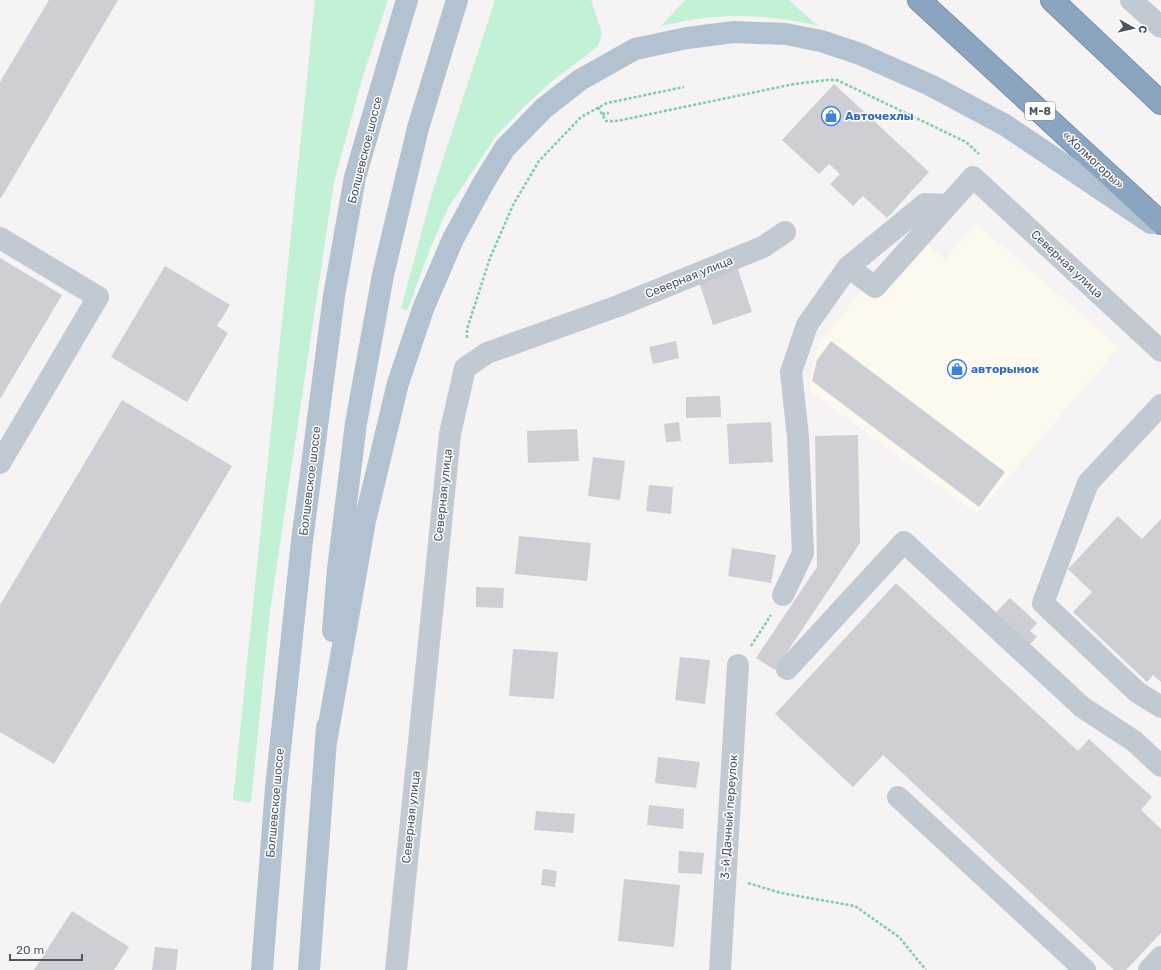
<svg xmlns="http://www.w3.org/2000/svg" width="1161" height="970" font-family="Rubik,sans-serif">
  <rect width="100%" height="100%" fill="#f5f3f3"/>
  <!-- commercial -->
  <path fill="#fdf9ef" d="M 976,223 L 1119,347 L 977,514 L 808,390 L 818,344 L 912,231 L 945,260 Z"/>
  <!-- green -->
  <path fill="#c3f1d5" d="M 315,0 L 388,0 L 362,79 L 334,182 L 270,611 L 251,803 L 233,800 Z
    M 495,0 L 591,0 L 602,33 L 598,46 L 583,58 L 552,81 L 522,109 L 496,136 L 448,208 L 430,249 L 407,311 L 401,308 L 433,190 Z
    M 685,0 L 789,0 L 818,26 C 780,16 736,13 697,19 C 685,20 673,24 661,26 Z"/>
  <!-- building -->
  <path fill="#cdcfd5" d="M 49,0 L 118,0 L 1,198 L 0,197 L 0,82 Z
    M 834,84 L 929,172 L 887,218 L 863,196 L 853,206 L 830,184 L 840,174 L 829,164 L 819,174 L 782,140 Z
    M 0,258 L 62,295 L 0,399 Z
    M 165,266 L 230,305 L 217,326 L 228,333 L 187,402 L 111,357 Z
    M 738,269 L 752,312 L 713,325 L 699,282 Z
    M 676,341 L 679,358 L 653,364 L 649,347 Z
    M 831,341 L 1005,472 L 979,507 L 812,381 L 817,360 Z
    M 720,396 L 721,417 L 686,418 L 686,397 Z
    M 122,400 L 232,466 L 54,764 L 0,732 L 0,605 Z
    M 679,422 L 681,441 L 666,442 L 664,424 Z
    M 771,422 L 773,462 L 729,464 L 727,424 Z
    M 577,429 L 579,461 L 528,463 L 527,431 Z
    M 858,435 L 860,543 L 775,670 L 756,658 L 817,567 L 815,436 Z
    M 593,457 L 625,461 L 620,500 L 588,496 Z
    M 649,485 L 673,487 L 671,514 L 646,511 Z
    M 1118,516 L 1142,539 L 1161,519 L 1161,682 L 1153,675 L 1147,682 L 1073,612 L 1092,592 L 1068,569 Z
    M 519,536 L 591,543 L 587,581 L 515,574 Z
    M 732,548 L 776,555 L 771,583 L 728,576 Z
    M 896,583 L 1078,751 L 1089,739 L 1152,797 L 1141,810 L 1161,829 L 1161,933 L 1126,970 L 1114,970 L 883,755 L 853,787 L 775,714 Z
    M 476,587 L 504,588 L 503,608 L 476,607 Z
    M 1010,598 L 1037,623 L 1030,631 L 1037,637 L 1027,647 L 993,615 Z
    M 513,649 L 558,652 L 554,699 L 509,696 Z
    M 680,657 L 710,660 L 705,704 L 675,700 Z
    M 658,757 L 700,762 L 696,788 L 655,783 Z
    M 649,805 L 684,809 L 683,829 L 647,825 Z
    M 536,811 L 575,814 L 573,833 L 534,830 Z
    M 679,851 L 704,853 L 702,874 L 678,873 Z
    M 543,869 L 557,871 L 555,887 L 541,885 Z
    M 624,879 L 680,885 L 674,947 L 618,941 Z
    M 72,911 L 129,947 L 114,970 L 34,970 Z
    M 155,947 L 178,949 L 176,970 L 152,970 Z"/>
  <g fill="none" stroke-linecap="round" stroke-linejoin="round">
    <!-- highway casing -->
    <g stroke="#7690ad" stroke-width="24">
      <path id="highway" d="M 919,0 L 1161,223
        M 1052,0 L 1161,103"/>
    </g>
    <!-- path -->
    <path stroke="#7ad0a6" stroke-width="2.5" stroke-dasharray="3 2" stroke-linecap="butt" d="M 598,107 L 606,121 L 617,121 L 794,84 L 827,80 L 837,80 L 966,142 L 979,154
      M 602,114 L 609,113
      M 467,338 L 467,329 L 490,258 L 513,205 L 539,161 L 581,117 L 607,103 L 684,87
      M 751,646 L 771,615
      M 748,883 L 781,893 L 855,906 L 899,937 L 926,970"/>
    <!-- minor -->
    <path stroke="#c1cad2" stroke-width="22" d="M 1131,0 L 1161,27
      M 0,238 L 98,297 L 0,463
      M 848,267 L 875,287 L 973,177 L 1161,351
      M 1161,405 L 1088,483 L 1043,603 L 1137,692 L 1161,707
      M 783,595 L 803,553 L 798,437 L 791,372 L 807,325 L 848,267 L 925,204 L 948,205
      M 787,669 L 904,542 L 1082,707 L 1134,741 L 1161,766
      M 898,797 L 1085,970
      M 396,970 L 450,434 L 465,368 L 487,353 L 618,306 L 763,247 L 785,232
      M 720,970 L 738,665
      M 1149,970 L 1161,957"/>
    <!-- major -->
    <path stroke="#b3c2d1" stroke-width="22" d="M 333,631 L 338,569 L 356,423 L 383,275 L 418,128 L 457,0
      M 326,742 L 365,521 L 398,383 L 423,309 L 453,239 L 484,182 L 505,148 L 544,108 L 580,80 L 635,49 L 687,38 L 734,32 L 786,34 L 821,41 L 860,54 L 930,85 L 1005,125 L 1151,223
      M 262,970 L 276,788 L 302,541 L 334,296 L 355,177 L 392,50 L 407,0
      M 309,970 L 327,727"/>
    <!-- highway -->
    <use href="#highway" stroke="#8ba5c1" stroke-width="22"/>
  </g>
  <!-- icons -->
  <defs>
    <g id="shop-ring" transform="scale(1)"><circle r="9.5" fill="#fff" stroke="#3f7fe0" stroke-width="1.5"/><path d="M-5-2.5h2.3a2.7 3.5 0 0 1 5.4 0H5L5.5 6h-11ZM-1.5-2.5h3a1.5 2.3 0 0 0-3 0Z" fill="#3f7fe0"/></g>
  </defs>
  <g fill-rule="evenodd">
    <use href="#shop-ring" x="831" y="116"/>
    <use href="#shop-ring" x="957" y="369"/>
  </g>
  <g text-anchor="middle" stroke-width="3" stroke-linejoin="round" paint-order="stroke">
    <!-- shield labels -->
    <rect fill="#fff" stroke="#808990" stroke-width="1" x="1025" y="102" width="30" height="18" rx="3"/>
    <g font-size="11" font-weight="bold" fill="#4a5661">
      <text x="1040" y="115">М-8</text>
    </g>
    <!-- shop labels -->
    <g font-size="12" font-weight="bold" fill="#366cbe" stroke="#fff" text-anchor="start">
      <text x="845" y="120">Авточехлы</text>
      <text x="971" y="373">авторынок</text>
    </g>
    <!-- street labels -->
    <g font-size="12" fill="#4a5661" stroke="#fff">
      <text transform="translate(365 150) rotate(-76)" y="4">Болшевское шоссе</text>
      <text transform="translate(1093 160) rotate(43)" y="4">«Холмогоры»</text>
      <text transform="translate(1067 264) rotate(43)" y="4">Северная улица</text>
      <text transform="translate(689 277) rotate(-22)" y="4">Северная улица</text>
      <text transform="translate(310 481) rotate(-83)" y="4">Болшевское шоссе</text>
      <text transform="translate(443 495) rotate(-84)" y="4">Северная улица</text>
      <text transform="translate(275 803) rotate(-85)" y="4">Болшевское шоссе</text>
      <text transform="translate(411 817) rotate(-84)" y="4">Северная улица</text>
      <text transform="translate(729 817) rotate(-86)" y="4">3-й Дачный переулок</text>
    </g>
  </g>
  <!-- north arrow -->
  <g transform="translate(1133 28) rotate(98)" stroke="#ffffff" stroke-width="3" paint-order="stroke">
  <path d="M0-3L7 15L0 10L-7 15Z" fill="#4a5661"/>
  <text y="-6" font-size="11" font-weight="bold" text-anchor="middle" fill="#4a5661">С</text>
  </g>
  <!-- scale -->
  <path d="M10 954v6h72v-6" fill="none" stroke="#4a5661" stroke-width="2"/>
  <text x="16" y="954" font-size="12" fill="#4a5661" stroke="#ffffff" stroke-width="3" paint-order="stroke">20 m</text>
</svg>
